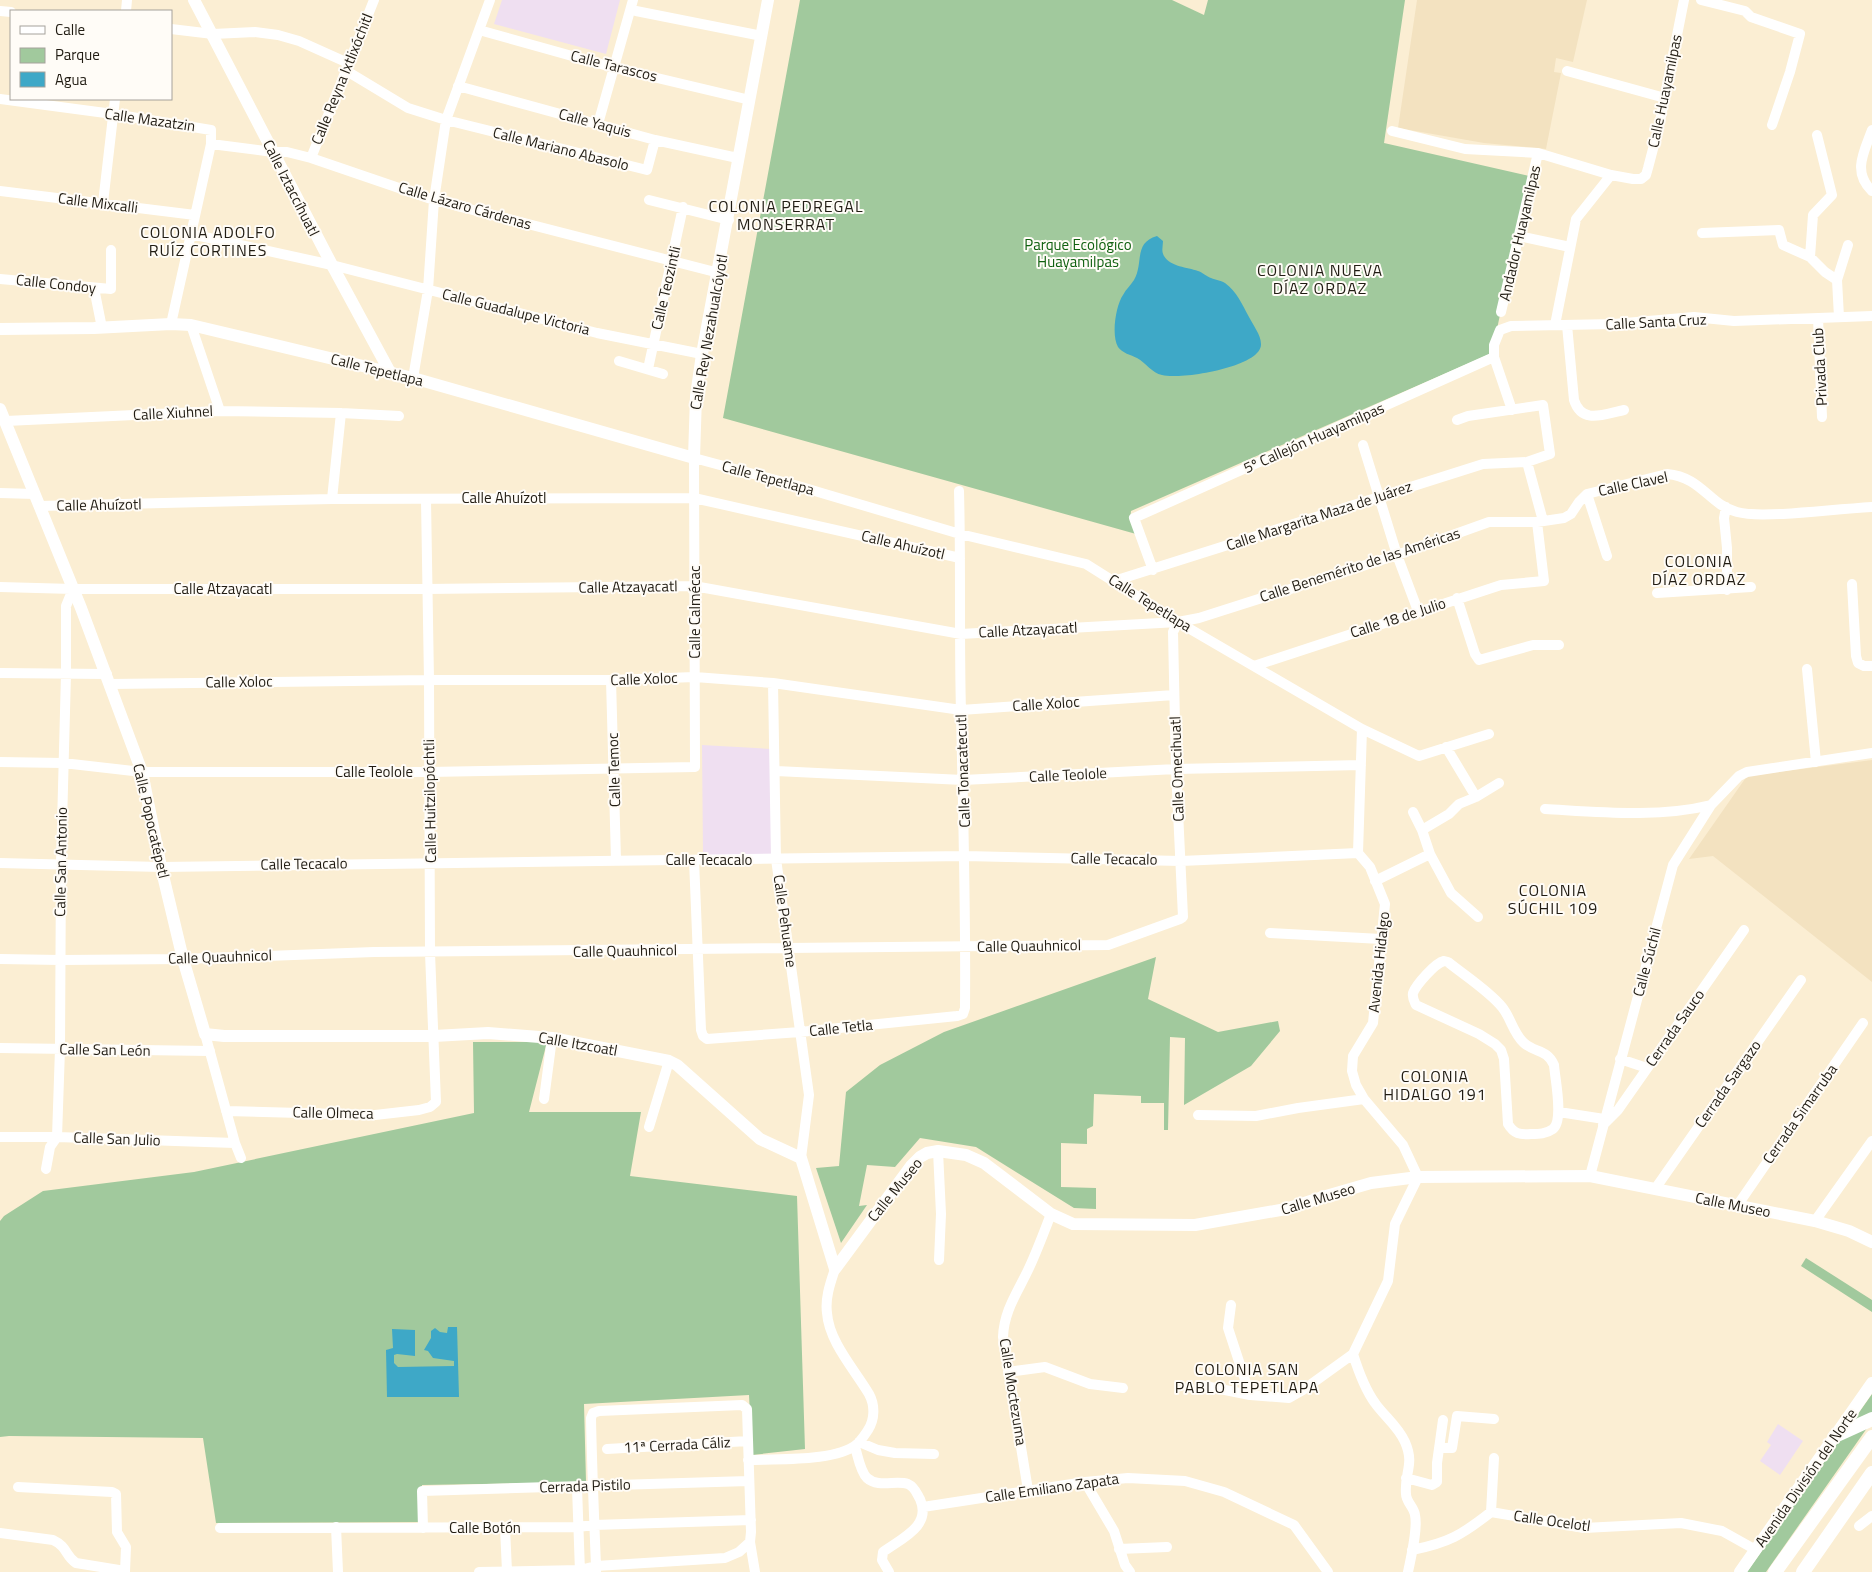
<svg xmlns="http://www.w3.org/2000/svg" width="1872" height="1572" font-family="'Titillium Web',sans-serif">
  <rect width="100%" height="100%" fill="#fbeed3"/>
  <!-- built -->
  <path fill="#f3e2c0" d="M 1417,0 L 1587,0 L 1573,62 L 1556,58 L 1554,72 L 1561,73 L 1546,149 L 1484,143 L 1398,128 Z
    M 1872,760 L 1872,982 L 1713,856 L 1689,859 L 1747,776 Z"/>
  <!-- education -->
  <path fill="#efdff1" d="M 502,0 L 620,0 L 606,54 L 494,24 Z
    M 702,745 L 771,749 L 772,856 L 703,855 Z
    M 1778,1424 L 1803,1441 L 1780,1475 L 1760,1461 L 1771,1445 L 1767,1442 Z"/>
  <!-- green -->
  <path fill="#a1c99d" d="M 800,0 L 1172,0 L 1204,15 L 1208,0 L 1405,0 L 1384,143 L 1529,176 L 1492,353 L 1131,511 L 1130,520 L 1136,534 L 723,418 Z
    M 1156,957 L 1148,999 L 1218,1032 L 1278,1021 L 1280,1031 L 1251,1066 L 1184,1105 L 1185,1038 L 1170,1037 L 1168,1130 L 1164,1130 L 1164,1103 L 1141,1103 L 1141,1096 L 1094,1094 L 1093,1126 L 1087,1129 L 1087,1144 L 1061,1143 L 1061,1187 L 1096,1188 L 1096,1209 L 1074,1208 L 976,1147 L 920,1138 L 895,1167 L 867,1165 L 859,1206 L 867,1205 L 841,1243 L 816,1168 L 839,1166 L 846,1092 L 880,1065 L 944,1032 Z
    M 473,1042 L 547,1042 L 529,1112 L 641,1112 L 630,1176 L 797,1196 L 805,1449 L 752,1455 L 749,1395 L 584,1404 L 586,1482 L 422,1485 L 422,1522 L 216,1523 L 203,1438 L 9,1436 L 0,1437 L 0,1221 L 4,1216 L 43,1191 L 194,1172 L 474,1113 Z
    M 1806,1258 L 1872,1300 L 1872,1312 L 1801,1266 Z
    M 1872,1394 L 1872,1421 L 1766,1572 L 1747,1572 Z"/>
  <!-- water -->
  <path fill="#3ea8c7" d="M 1157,236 L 1163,241 C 1163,246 1161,251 1164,256 C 1171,267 1187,267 1198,271 C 1202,272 1206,276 1211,278 C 1216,280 1220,280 1225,283 C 1237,292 1242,304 1249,317 C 1253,325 1261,335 1261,344 C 1262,367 1180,380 1162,375 C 1152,373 1146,363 1137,358 C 1131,355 1122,353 1118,347 C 1111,335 1116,305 1123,295 C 1126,289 1131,285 1134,280 C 1144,263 1133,243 1157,236 Z
    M 448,1327 L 457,1327 L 459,1397 L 387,1397 L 386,1350 L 393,1348 L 392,1329 L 415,1330 L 415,1356 L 397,1354 L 394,1355 L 394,1363 L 398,1367 L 454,1366 L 454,1361 L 433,1358 L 428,1351 L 424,1350 L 431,1338 L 431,1331 L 435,1328 L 440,1332 L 447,1333 Z"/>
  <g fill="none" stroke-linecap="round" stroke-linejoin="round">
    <!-- minor -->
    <path stroke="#fff" stroke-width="10" d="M 1701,0 L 1745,11 L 1751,17 L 1800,34 L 1790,72 L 1772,125
      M 0,11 L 11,12
      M 126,11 L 127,0
      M 636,11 L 762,36
      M 171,29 L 213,34 L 255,32 L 278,35 L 299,41 L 348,63
      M 479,30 L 615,68 L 750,100
      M 345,70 L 408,108 L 446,120 L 647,170 L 655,140
      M 1567,71 L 1665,98
      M 458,86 L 655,140 L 733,157 L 739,156
      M 0,99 L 113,114 L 211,130 L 211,144 L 171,324
      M 598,124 L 633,0
      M 1872,130 C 1864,152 1852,172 1872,191
      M 1392,131 L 1465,149 L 1538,153 L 1611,175 L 1633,179 L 1641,179 L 1646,175 L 1648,168 L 1659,126 L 1684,0
      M 211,144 L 273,152 L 287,152 L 311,158 L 434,200 L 719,273
      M 311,158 L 374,0
      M 0,191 L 195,215
      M 649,200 L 729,220
      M 103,203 L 115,99
      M 1702,233 L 1779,230 L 1783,245 L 1810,257 L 1825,272 L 1837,280 L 1839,317
      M 191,234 L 332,265 L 597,333 L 702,354
      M 1519,236 L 1570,247
      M 1810,257 L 1813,215 L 1832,195 L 1817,135
      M 0,279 L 111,289 L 111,250
      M 1837,280 L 1848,245
      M 94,288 L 102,328
      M 1501,312 L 1538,153
      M 1818,318 L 1822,417
      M 191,325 L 220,411
      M 1555,325 L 1576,219 L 1611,175
      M 1567,325 L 1574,400 C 1582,425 1604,414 1624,410
      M 619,361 L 663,374
      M 648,369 L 683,207
      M 413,378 L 428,290 L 434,200 L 446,120 L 490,0
      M 1512,410 L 1494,357 L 1494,345 L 1500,330 L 1511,326 L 1614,324 L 1694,317 L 1734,321 L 1872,316
      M 6,421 L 220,411 L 341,413 L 399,416
      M 1363,445 L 1397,555 L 1418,611
      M 1527,462 L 1543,521
      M 0,493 L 35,494
      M 1587,494 L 1607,556
      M 332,499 L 341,413
      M 40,506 L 332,499 L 694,498 L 960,558
      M 1726,507 L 1724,518 L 1727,548 L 1727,590
      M 1153,570 L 1134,518 L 1494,357
      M 1114,581 L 1483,464 L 1527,462 L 1550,454 L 1543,405 L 1468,416 L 1457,420
      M 1852,584 L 1856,656 L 1858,663 L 1864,666 L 1872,666
      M 0,587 L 73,589 L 427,589 L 694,586 L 961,634 L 1178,622 L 1199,618 L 1397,555 L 1489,522 L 1537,522 L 1564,518 L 1571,514 L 1579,502 L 1587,494 L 1667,474 C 1702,477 1709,505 1737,512 C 1752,516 1768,514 1783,514 C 1813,512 1842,509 1872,507
      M 1657,593 L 1751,587
      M 1457,598 L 1475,654 L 1479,660 L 1533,645 L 1559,645
      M 1254,666 L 1501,585 L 1544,581 L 1537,522
      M 1807,669 L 1816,762
      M 0,673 L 107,674
      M 611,680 L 616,860
      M 773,683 L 776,859 L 809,1095 L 801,1158
      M 110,684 L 429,680 L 611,680 L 695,677 L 773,683 L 961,710 L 1174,695
      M 1362,729 L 1358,853 L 1370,867 L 1385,904 L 1373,1023 L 1353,1056 L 1352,1071 L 1356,1085 L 1364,1099 L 1403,1145 L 1418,1177 L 1395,1224 L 1388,1281 L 1353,1354 C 1358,1370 1364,1388 1375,1403 C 1384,1416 1398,1426 1405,1442 C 1415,1465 1404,1472 1406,1494 C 1406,1502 1414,1507 1415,1515 C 1418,1529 1411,1557 1408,1572
      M 1446,747 L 1476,797
      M 0,762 L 63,763 L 142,772 L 429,772 L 695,767 L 694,458 L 798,486 L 960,534 L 1086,564 L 1178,622 L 1362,729 L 1419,756 L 1489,734
      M 776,771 L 963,780 L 1176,769 L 1361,765
      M 1545,809 C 1599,812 1659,818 1711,805
      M 1413,812 L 1422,830 L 1430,854 L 1451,893 L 1478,917
      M 1422,830 L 1449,814 L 1459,804 L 1476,797 L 1499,783
      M 694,860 L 701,1030 L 703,1036 L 707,1039 L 800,1032 L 957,1016 L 963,1014 L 965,1008 C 966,909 963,810 961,712 C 959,638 961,565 959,491
      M 0,863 L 161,867 L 965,856 L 1181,861 L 1358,853
      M 1375,881 L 1430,854
      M 1270,933 L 1381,939
      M 0,959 L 61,960 L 183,959 L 374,952 L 1108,945 L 1180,919 L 1183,917 L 1176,769 L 1173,632 L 1178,622
      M 1444,961 L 1448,962 C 1464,975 1489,991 1502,1007 C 1511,1018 1513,1033 1524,1043 C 1535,1053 1547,1049 1554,1065 C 1555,1079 1564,1120 1553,1129 C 1546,1134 1539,1134 1531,1134 C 1520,1135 1514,1134 1508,1124 L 1504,1059 L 1501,1050 L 1495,1044 L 1479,1034 L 1416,1005 C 1414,1001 1412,998 1413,993 C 1416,985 1435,963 1444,961 Z
      M 205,1034 L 235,1143 L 241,1158
      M 0,1048 L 210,1051
      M 1620,1059 L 1647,1068
      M 544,1099 L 552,1038
      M 226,1111 L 375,1115 L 419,1110 L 430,1107 L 436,1102 L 430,953 L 429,680 L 426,500
      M 1559,1112 L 1604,1119
      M 1198,1115 L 1256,1116 L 1298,1108 L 1364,1099
      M 1603,1125 L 1618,1110 L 1744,930
      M 649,1127 L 669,1061
      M 0,1137 L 57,1137 L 235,1143
      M 938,1151 L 941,1214 L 939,1260
      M 46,1169 L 50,1147 L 57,1137 L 60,1049 L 61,863 L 66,674 L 66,606 L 73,589
      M 1590,1176 L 1673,865 L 1711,805 L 1739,776 L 1747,772 L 1872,753
      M 1655,1189 L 1801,980
      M 1737,1206 L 1863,1023
      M 1815,1221 L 1872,1141
      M 1231,1305 L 1228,1328 L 1250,1395
      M 1008,1372 L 1045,1367 L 1090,1384 L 1123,1388
      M 1200,1385 L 1250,1395 L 1289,1398 L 1303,1390 L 1353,1354
      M 859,1442 L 878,1450 L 895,1453 L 934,1454
      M 855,1447 C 858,1456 860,1471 867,1478 C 878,1488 896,1480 908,1484 C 915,1487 917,1494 920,1499 C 932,1526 902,1538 883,1552 L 882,1560 L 889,1572
      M 1439,1448 L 1452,1448 L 1457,1416 L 1494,1419
      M 607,1449 L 748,1441
      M 748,1460 C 777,1459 830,1461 853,1447 C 860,1443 864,1436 868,1430 C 875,1419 875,1405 869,1394 C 855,1370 829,1342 827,1313 C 825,1298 830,1284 835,1269
      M 1406,1478 L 1432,1485 L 1437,1482 L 1437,1463 L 1443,1420
      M 1085,1482 L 1114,1531 L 1125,1565 L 1130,1572
      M 18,1487 L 112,1492 L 116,1494 L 117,1532 L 126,1547 L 125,1572
      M 577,1487 L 580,1572
      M 1028,1490 L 1003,1337 C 1004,1310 1018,1292 1029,1268 C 1037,1251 1044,1232 1051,1214
      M 923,1507 L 1085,1482 L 1128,1478 L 1185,1481 L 1224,1492 L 1294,1525 L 1328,1572
      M 1491,1512 L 1494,1458
      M 1859,1526 L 1872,1516
      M 336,1527 L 338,1572
      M 220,1528 L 578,1527 L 594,1525 L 751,1520
      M 423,1528 L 422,1491 L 749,1481
      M 505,1528 L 507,1571
      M 0,1533 L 53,1540 C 68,1547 65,1556 76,1563 L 125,1571
      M 750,1542 L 755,1572
      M 1119,1549 L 1167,1547
      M 1412,1550 C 1448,1543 1462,1535 1491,1512 L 1584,1528 L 1681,1523 L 1722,1531 L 1756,1550
      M 479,1572 L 580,1570 L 596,1566 L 725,1558 L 739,1552 L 750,1542 L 751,1532 L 747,1409 L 742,1405 L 599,1411 L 593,1413 L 591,1418 C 592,1467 594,1517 596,1566 L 596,1572"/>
    <!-- tertiary -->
    <path stroke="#fff" stroke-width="12" d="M 194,0 L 332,265 L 391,374
      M 0,329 L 94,328 L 171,324 L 191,325 L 413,378 L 694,458 L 696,396 L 702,354 L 768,0
      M 0,409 L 81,608 L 142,772 L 161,867 L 183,959 L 205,1034 L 224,1036 L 434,1036 L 488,1033 L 552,1038 L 669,1061 L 677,1065 L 760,1139 L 801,1158 L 835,1269
      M 835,1269 L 911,1166 L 920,1157 L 927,1153 L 938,1151 L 966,1155 L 984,1163 L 1051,1214 L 1073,1224 L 1195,1225 L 1286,1209 L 1326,1196 L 1371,1183 L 1418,1177 L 1590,1176 L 1815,1221 L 1849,1231 L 1872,1242
      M 1740,1572 L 1872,1383"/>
    <!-- secondary -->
    <path stroke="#fff" stroke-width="14" d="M 1835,1436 L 1872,1419
      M 1775,1572 L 1872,1437
      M 1803,1572 L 1872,1473"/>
  </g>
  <g text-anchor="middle" stroke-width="4" stroke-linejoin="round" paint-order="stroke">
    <!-- street labels -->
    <g font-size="15" fill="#211c13" stroke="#fffcf7">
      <text transform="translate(614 66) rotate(14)" y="5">Calle Tarascos</text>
      <text transform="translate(342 79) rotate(-68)" y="5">Calle Reyna Ixtlixóchitl</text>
      <text transform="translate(1665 91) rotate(-78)" y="5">Calle Huayamilpas</text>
      <text transform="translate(150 120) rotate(8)" y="5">Calle Mazatzin</text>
      <text transform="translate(595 123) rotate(15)" y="5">Calle Yaquis</text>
      <text transform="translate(561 149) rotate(14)" y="5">Calle Mariano Abasolo</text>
      <text transform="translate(291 188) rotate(63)" y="5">Calle Iztaccíhuatl</text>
      <text transform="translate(98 203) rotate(7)" y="5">Calle Mixcalli</text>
      <text transform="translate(465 206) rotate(16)" y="5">Calle Lázaro Cárdenas</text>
      <text transform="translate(1520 233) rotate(-77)" y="5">Andador Huayamilpas</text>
      <text transform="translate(56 284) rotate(6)" y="5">Calle Condoy</text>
      <text transform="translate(666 288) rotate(-77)" y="5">Calle Teozintli</text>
      <text transform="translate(516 312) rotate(14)" y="5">Calle Guadalupe Victoria</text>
      <text transform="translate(1656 322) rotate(-3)" y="5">Calle Santa Cruz</text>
      <text transform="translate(709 332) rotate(-80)" y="5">Calle Rey Nezahualcóyotl</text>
      <text transform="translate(1820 367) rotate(-93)" y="5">Privada Club</text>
      <text transform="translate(377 370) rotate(14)" y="5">Calle Tepetlapa</text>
      <text transform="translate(173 413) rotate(-3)" y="5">Calle Xiuhnel</text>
      <text transform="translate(1314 438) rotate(-24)" y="5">5º Callejón Huayamilpas</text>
      <text transform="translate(768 478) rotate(15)" y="5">Calle Tepetlapa</text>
      <text transform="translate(1633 484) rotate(-12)" y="5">Calle Clavel</text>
      <text x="504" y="503">Calle Ahuízotl</text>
      <text transform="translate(99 505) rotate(-1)" y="5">Calle Ahuízotl</text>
      <text transform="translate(1319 516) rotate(-18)" y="5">Calle Margarita Maza de Juárez</text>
      <text transform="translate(903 545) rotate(13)" y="5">Calle Ahuízotl</text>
      <text transform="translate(1360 565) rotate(-18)" y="5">Calle Benemérito de las Américas</text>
      <text transform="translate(628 587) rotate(-1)" y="5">Calle Atzayacatl</text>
      <text x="223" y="594">Calle Atzayacatl</text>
      <text transform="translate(1150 603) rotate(32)" y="5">Calle Tepetlapa</text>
      <text transform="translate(695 612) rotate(-90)" y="5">Calle Calmécac</text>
      <text transform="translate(1398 618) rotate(-18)" y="5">Calle 18 de Julio</text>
      <text transform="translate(1028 630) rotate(-3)" y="5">Calle Atzayacatl</text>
      <text transform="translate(644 679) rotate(-2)" y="5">Calle Xoloc</text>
      <text transform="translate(239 682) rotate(-1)" y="5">Calle Xoloc</text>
      <text transform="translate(1046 704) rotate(-4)" y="5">Calle Xoloc</text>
      <text transform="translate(1177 769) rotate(-92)" y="5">Calle Omecihuatl</text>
      <text transform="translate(614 770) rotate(-92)" y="5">Calle Temoc</text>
      <text transform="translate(963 771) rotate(-92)" y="5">Calle Tonacatecutl</text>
      <text x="374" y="777">Calle Teolole</text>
      <text transform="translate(1068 775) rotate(-3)" y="5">Calle Teolole</text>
      <text transform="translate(430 801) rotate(-91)" y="5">Calle Huitzilopóchtli</text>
      <text transform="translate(151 821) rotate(77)" y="5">Calle Popocatépetl</text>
      <text transform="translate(1114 859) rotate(1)" y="5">Calle Tecacalo</text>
      <text x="709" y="865">Calle Tecacalo</text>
      <text transform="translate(61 862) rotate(-89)" y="5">Calle San Antonio</text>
      <text transform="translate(304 864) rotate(-1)" y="5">Calle Tecacalo</text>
      <text transform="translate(785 921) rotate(82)" y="5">Calle Pehuame</text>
      <text transform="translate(1029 946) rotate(-1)" y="5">Calle Quauhnicol</text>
      <text transform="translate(625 951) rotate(-1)" y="5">Calle Quauhnicol</text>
      <text transform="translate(220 957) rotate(-2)" y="5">Calle Quauhnicol</text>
      <text transform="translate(1379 962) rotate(-84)" y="5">Avenida Hidalgo</text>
      <text transform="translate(1647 962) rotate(-75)" y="5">Calle Súchil</text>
      <text transform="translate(841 1028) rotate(-6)" y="5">Calle Tetla</text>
      <text transform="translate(1675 1028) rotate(-55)" y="5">Cerrada Sauco</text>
      <text transform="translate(578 1044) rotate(10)" y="5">Calle Itzcoatl</text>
      <text transform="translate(105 1050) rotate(1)" y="5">Calle San León</text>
      <text transform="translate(1728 1084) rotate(-55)" y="5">Cerrada Sargazo</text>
      <text transform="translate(333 1113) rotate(1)" y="5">Calle Olmeca</text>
      <text transform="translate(1800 1114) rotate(-55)" y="5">Cerrada Simarruba</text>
      <text transform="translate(117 1139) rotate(2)" y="5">Calle San Julio</text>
      <text transform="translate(895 1190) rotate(-51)" y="5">Calle Museo</text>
      <text transform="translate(1318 1199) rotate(-17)" y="5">Calle Museo</text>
      <text transform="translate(1733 1205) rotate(11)" y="5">Calle Museo</text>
      <text transform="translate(1013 1392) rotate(81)" y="5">Calle Moctezuma</text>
      <text transform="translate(677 1445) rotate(-3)" y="5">11ª Cerrada Cáliz</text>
      <text transform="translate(1806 1478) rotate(-55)" y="5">Avenida División del Norte</text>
      <text transform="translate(585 1486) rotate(-2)" y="5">Cerrada Pistilo</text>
      <text transform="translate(1052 1488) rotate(-8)" y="5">Calle Emiliano Zapata</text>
      <text transform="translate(1552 1521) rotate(8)" y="5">Calle Ocelotl</text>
      <text x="485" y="1533">Calle Botón</text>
    </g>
    <!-- park labels -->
    <g font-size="15" fill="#106110" stroke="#fffcf7">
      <text x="1078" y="250">Parque Ecológico<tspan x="1078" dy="17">Huayamilpas</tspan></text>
    </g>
    <!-- neighbourhood labels -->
    <g font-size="16" letter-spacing="1" fill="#211c13" stroke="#fffcf7">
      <text x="786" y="212">COLONIA PEDREGAL<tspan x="786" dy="18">MONSERRAT</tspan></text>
      <text x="208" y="238">COLONIA ADOLFO<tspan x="208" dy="18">RUÍZ CORTINES</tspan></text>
      <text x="1320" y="276">COLONIA NUEVA<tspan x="1320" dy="18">DÍAZ ORDAZ</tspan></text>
      <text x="1699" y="567">COLONIA<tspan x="1699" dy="18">DÍAZ ORDAZ</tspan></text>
      <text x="1553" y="896">COLONIA<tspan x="1553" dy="18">SÚCHIL 109</tspan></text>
      <text x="1435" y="1082">COLONIA<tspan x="1435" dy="18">HIDALGO 191</tspan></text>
      <text x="1247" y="1375">COLONIA SAN<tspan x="1247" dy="18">PABLO TEPETLAPA</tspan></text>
    </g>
  </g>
  <!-- legend -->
  <rect x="10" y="10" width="162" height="90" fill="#fffcf7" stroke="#a6a29c"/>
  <rect x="20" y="26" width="25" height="8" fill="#ffffff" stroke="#a6a29c"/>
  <text x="55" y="35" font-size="15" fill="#211c13">Calle</text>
  <rect x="20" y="48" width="25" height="15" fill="#a1c99d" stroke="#a6a29c"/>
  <text x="55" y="60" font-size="15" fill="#211c13">Parque</text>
  <rect x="20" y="72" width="25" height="15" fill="#3ea8c7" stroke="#a6a29c"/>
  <text x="55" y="85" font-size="15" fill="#211c13">Agua</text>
</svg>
